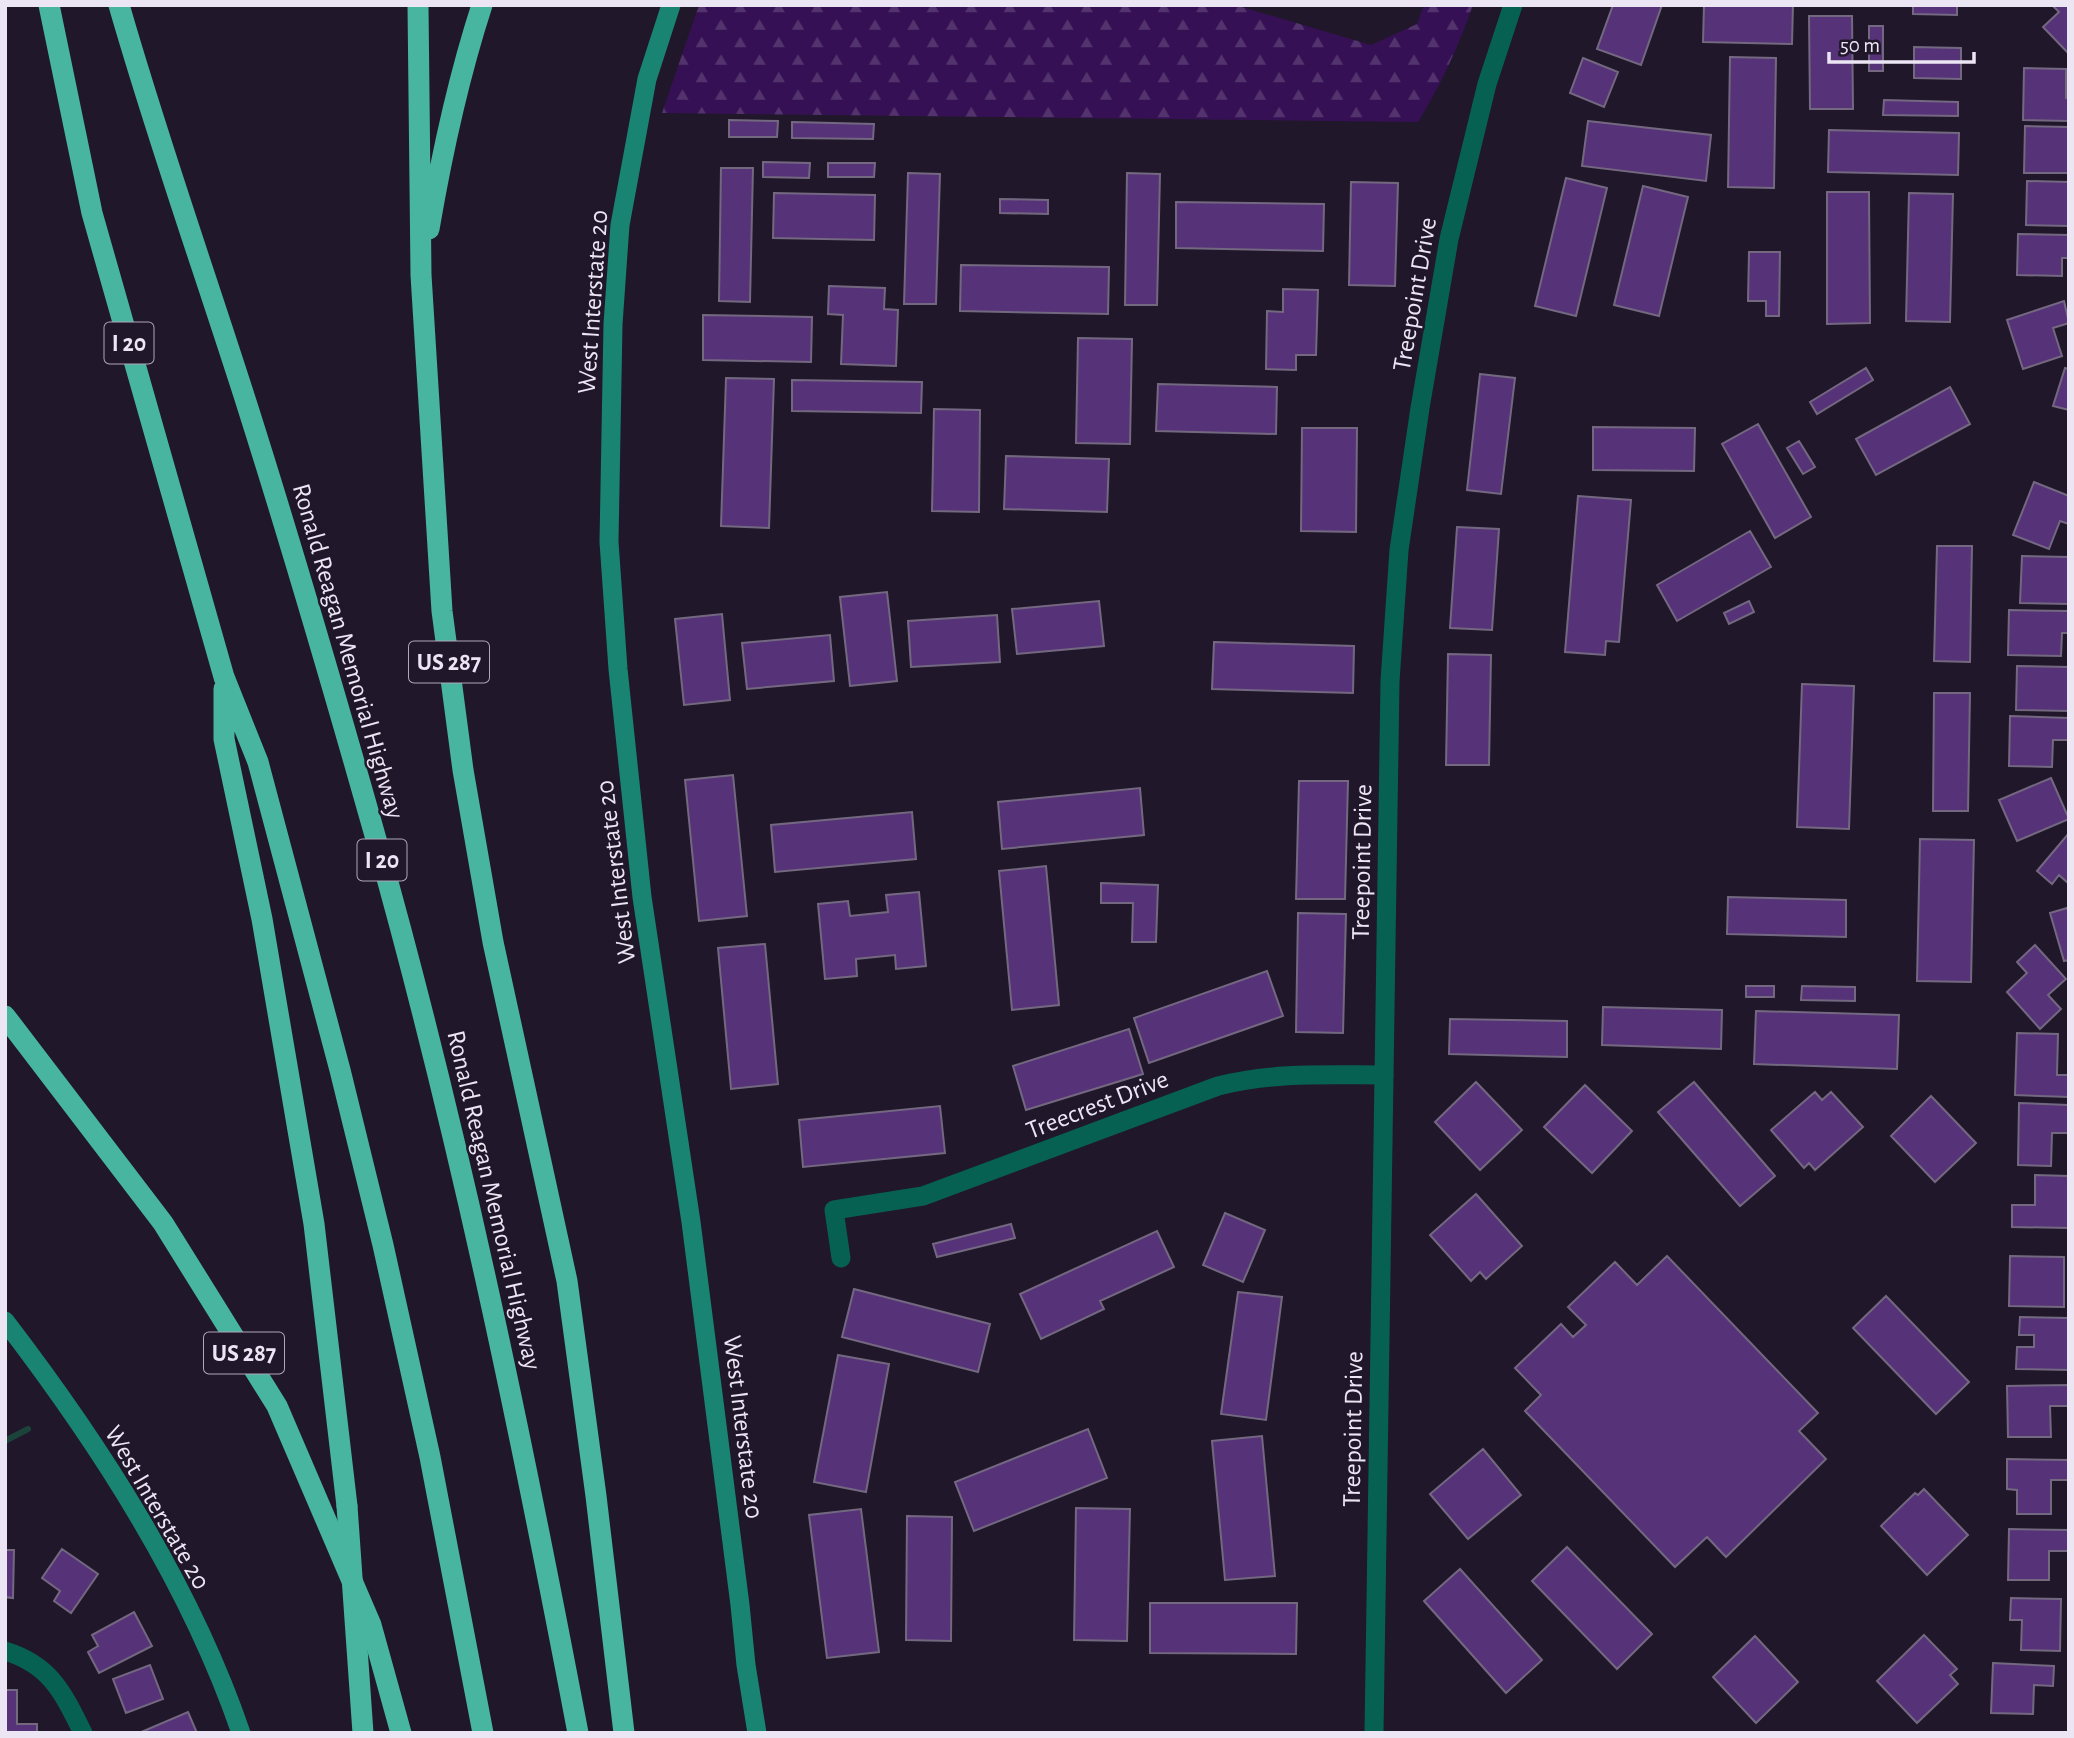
<svg xmlns="http://www.w3.org/2000/svg" width="2074" height="1738" font-family="'Alegreya Sans',sans-serif">
  <defs>
    <pattern id="forest-firs" width="22" height="20" patternUnits="userSpaceOnUse" patternTransform="scale(1.75)"><rect width="22" height="20" fill="#361054"/><path d="M5 1l3.5 6h-7zM16 11l3.5 6h-7z" fill="#53336d"/></pattern>
  </defs>
  <rect width="100%" height="100%" fill="#20172a"/>
  <!-- forest -->
  <path fill="url(#forest-firs)" d="M 699,5 L 1235,5 L 1371,45 L 1417,24 L 1424,5 L 1473,5 C 1458,47 1441,85 1418,122 L 662,113 Z"/>
  <g fill="none" stroke-linecap="round" stroke-linejoin="round">
    <!-- stream -->
    <path stroke="#1c433a" stroke-width="6" d="M 5,1441 L 28,1429"/>
  </g>
  <!-- building -->
  <path fill="#563378" stroke="#736880" stroke-width="2" d="M 1613,5 L 1662,5 L 1641,65 L 1597,49 Z
    M 1704,5 L 1793,5 L 1792,44 L 1703,42 Z
    M 1913,5 L 1957,5 L 1957,15 L 1913,14 Z
    M 2052,5 L 2069,5 L 2069,54 L 2043,27 L 2059,12 Z
    M 1809,16 L 1852,16 L 1853,109 L 1810,109 Z
    M 1869,26 L 1883,26 L 1883,71 L 1869,71 Z
    M 1914,47 L 1961,48 L 1961,79 L 1914,78 Z
    M 1730,57 L 1776,58 L 1774,188 L 1728,187 Z
    M 1583,58 L 1618,72 L 1604,107 L 1570,93 Z
    M 2024,68 L 2066,69 L 2066,98 L 2069,98 L 2069,121 L 2023,120 Z
    M 1884,100 L 1958,102 L 1958,116 L 1883,115 Z
    M 729,120 L 778,121 L 777,137 L 729,137 Z
    M 1588,121 L 1711,135 L 1706,181 L 1582,166 Z
    M 792,122 L 874,124 L 873,139 L 792,138 Z
    M 2025,126 L 2069,127 L 2069,173 L 2024,173 Z
    M 1829,130 L 1959,133 L 1958,175 L 1828,172 Z
    M 763,162 L 810,163 L 809,178 L 763,177 Z
    M 828,163 L 875,163 L 874,177 L 828,177 Z
    M 721,168 L 753,168 L 750,302 L 719,301 Z
    M 908,173 L 940,174 L 936,304 L 904,304 Z
    M 1127,173 L 1160,174 L 1157,305 L 1125,305 Z
    M 1566,178 L 1607,188 L 1576,316 L 1535,306 Z
    M 2027,181 L 2069,182 L 2069,226 L 2026,225 Z
    M 1351,182 L 1398,183 L 1395,286 L 1349,285 Z
    M 1643,186 L 1688,197 L 1659,316 L 1614,305 Z
    M 1827,192 L 1869,192 L 1870,323 L 1827,324 Z
    M 774,193 L 875,195 L 874,240 L 773,238 Z
    M 1909,193 L 1953,194 L 1950,322 L 1906,321 Z
    M 1000,199 L 1048,200 L 1048,214 L 1000,213 Z
    M 1176,202 L 1324,204 L 1323,251 L 1176,248 Z
    M 2018,234 L 2069,235 L 2069,258 L 2062,258 L 2062,276 L 2017,275 Z
    M 1749,252 L 1780,252 L 1779,316 L 1766,316 L 1766,301 L 1748,301 Z
    M 961,265 L 1109,267 L 1108,314 L 960,311 Z
    M 829,286 L 885,288 L 884,309 L 898,310 L 896,366 L 841,364 L 843,315 L 828,314 Z
    M 1283,289 L 1318,290 L 1316,355 L 1296,355 L 1296,370 L 1266,369 L 1267,311 L 1283,312 Z
    M 2064,301 L 2069,323 L 2053,328 L 2062,356 L 2023,369 L 2007,320 Z
    M 703,315 L 812,317 L 811,362 L 703,360 Z
    M 1078,338 L 1132,339 L 1130,444 L 1076,443 Z
    M 1866,368 L 1873,380 L 1817,414 L 1810,402 Z
    M 2065,368 L 2069,369 L 2069,410 L 2053,406 Z
    M 1480,374 L 1515,378 L 1501,494 L 1467,490 Z
    M 726,378 L 774,379 L 769,528 L 721,526 Z
    M 792,380 L 922,382 L 921,413 L 792,411 Z
    M 1158,384 L 1277,387 L 1276,434 L 1156,431 Z
    M 1950,387 L 1970,424 L 1876,475 L 1856,439 Z
    M 934,409 L 980,410 L 979,512 L 932,511 Z
    M 1758,424 L 1811,517 L 1775,538 L 1722,444 Z
    M 1593,427 L 1695,428 L 1694,471 L 1593,470 Z
    M 1302,428 L 1357,428 L 1356,532 L 1301,531 Z
    M 1799,441 L 1815,467 L 1803,474 L 1787,448 Z
    M 1006,456 L 1109,459 L 1107,512 L 1004,509 Z
    M 2034,482 L 2069,496 L 2069,524 L 2060,521 L 2049,549 L 2013,535 Z
    M 1578,496 L 1631,500 L 1619,642 L 1606,641 L 1605,655 L 1565,652 Z
    M 1457,527 L 1499,529 L 1492,630 L 1450,628 Z
    M 1750,531 L 1771,567 L 1677,621 L 1657,585 Z
    M 1937,546 L 1972,546 L 1970,662 L 1934,661 Z
    M 2022,556 L 2069,557 L 2069,604 L 2020,603 Z
    M 887,592 L 897,681 L 850,686 L 840,597 Z
    M 1099,601 L 1104,646 L 1017,654 L 1012,609 Z
    M 1749,601 L 1754,612 L 1729,624 L 1724,613 Z
    M 2009,610 L 2069,611 L 2069,633 L 2062,633 L 2061,656 L 2008,655 Z
    M 722,614 L 730,700 L 684,705 L 675,619 Z
    M 997,615 L 1000,662 L 911,667 L 908,621 Z
    M 830,635 L 834,681 L 747,689 L 742,643 Z
    M 1214,642 L 1354,646 L 1353,693 L 1212,689 Z
    M 1448,654 L 1491,655 L 1489,765 L 1446,765 Z
    M 2017,666 L 2069,667 L 2069,711 L 2016,710 Z
    M 1802,684 L 1854,686 L 1849,829 L 1797,827 Z
    M 1934,693 L 1970,693 L 1968,811 L 1933,811 Z
    M 2010,716 L 2069,718 L 2069,740 L 2053,740 L 2052,767 L 2009,766 Z
    M 733,775 L 747,916 L 699,921 L 685,780 Z
    M 2051,778 L 2069,819 L 2017,841 L 1999,800 Z
    M 1299,781 L 1348,781 L 1345,899 L 1296,899 Z
    M 1140,788 L 1144,835 L 1002,849 L 998,802 Z
    M 912,812 L 916,859 L 775,872 L 771,825 Z
    M 2069,833 L 2069,884 L 2059,875 L 2052,884 L 2037,871 Z
    M 1920,839 L 1974,840 L 1971,982 L 1917,981 Z
    M 1046,866 L 1059,1005 L 1012,1010 L 999,871 Z
    M 1101,883 L 1158,885 L 1156,942 L 1132,942 L 1133,903 L 1101,903 Z
    M 919,892 L 926,966 L 896,969 L 895,955 L 856,959 L 857,976 L 825,979 L 818,904 L 848,901 L 850,916 L 888,912 L 886,895 Z
    M 1728,897 L 1846,900 L 1846,937 L 1727,934 Z
    M 2067,908 L 2069,913 L 2069,960 L 2064,961 L 2050,913 Z
    M 1298,913 L 1346,914 L 1343,1033 L 1296,1032 Z
    M 765,944 L 778,1084 L 731,1089 L 718,948 Z
    M 2035,945 L 2066,979 L 2048,995 L 2061,1009 L 2040,1029 L 2007,992 L 2027,973 L 2017,962 Z
    M 1267,971 L 1283,1016 L 1149,1063 L 1134,1018 Z
    M 1746,986 L 1774,986 L 1774,997 L 1746,997 Z
    M 1802,986 L 1855,987 L 1855,1001 L 1801,1000 Z
    M 1603,1007 L 1722,1010 L 1721,1049 L 1602,1045 Z
    M 1756,1011 L 1899,1015 L 1897,1069 L 1754,1064 Z
    M 1450,1019 L 1567,1021 L 1567,1057 L 1449,1054 Z
    M 1129,1029 L 1143,1074 L 1026,1110 L 1013,1066 Z
    M 2017,1033 L 2058,1034 L 2057,1075 L 2069,1075 L 2069,1097 L 2015,1095 Z
    M 1476,1082 L 1522,1130 L 1480,1170 L 1435,1122 Z
    M 1694,1082 L 1775,1176 L 1740,1206 L 1658,1112 Z
    M 1585,1085 L 1632,1131 L 1592,1173 L 1544,1127 Z
    M 1815,1092 L 1822,1100 L 1831,1092 L 1863,1127 L 1815,1170 L 1809,1163 L 1804,1168 L 1771,1130 Z
    M 1931,1096 L 1976,1143 L 1935,1182 L 1891,1136 Z
    M 2019,1103 L 2068,1105 L 2068,1133 L 2052,1133 L 2051,1166 L 2018,1165 Z
    M 940,1106 L 945,1153 L 803,1167 L 799,1120 Z
    M 2035,1175 L 2069,1176 L 2069,1228 L 2012,1227 L 2012,1205 L 2035,1205 Z
    M 1476,1194 L 1522,1246 L 1486,1279 L 1480,1272 L 1471,1281 L 1430,1235 Z
    M 1225,1213 L 1265,1230 L 1243,1282 L 1203,1265 Z
    M 1011,1224 L 1015,1238 L 937,1257 L 933,1244 Z
    M 1157,1231 L 1174,1267 L 1100,1301 L 1104,1309 L 1041,1339 L 1020,1294 Z
    M 1667,1256 L 1818,1413 L 1799,1431 L 1826,1459 L 1726,1557 L 1707,1537 L 1675,1567 L 1525,1411 L 1541,1395 L 1515,1368 L 1561,1324 L 1573,1337 L 1586,1325 L 1568,1307 L 1615,1262 L 1637,1285 Z
    M 2010,1256 L 2064,1257 L 2064,1307 L 2009,1306 Z
    M 854,1289 L 990,1324 L 978,1372 L 842,1337 Z
    M 1238,1292 L 1282,1297 L 1266,1420 L 1221,1414 Z
    M 1886,1296 L 1969,1382 L 1936,1414 L 1853,1328 Z
    M 2020,1317 L 2069,1318 L 2069,1370 L 2016,1369 L 2017,1347 L 2034,1347 L 2034,1335 L 2019,1335 Z
    M 838,1355 L 889,1364 L 866,1492 L 814,1482 Z
    M 2069,1385 L 2069,1406 L 2050,1406 L 2051,1437 L 2008,1437 L 2007,1386 Z
    M 1088,1429 L 1107,1478 L 974,1531 L 955,1482 Z
    M 1262,1436 L 1275,1576 L 1225,1580 L 1212,1441 Z
    M 1483,1449 L 1521,1495 L 1468,1539 L 1430,1494 Z
    M 2007,1459 L 2069,1460 L 2069,1480 L 2051,1480 L 2051,1514 L 2017,1514 L 2017,1490 L 2007,1489 Z
    M 1924,1489 L 1968,1535 L 1927,1575 L 1881,1526 L 1915,1493 L 1918,1495 Z
    M 1076,1508 L 1130,1509 L 1127,1641 L 1074,1640 Z
    M 861,1509 L 879,1652 L 827,1658 L 809,1515 Z
    M 907,1516 L 952,1517 L 951,1641 L 906,1640 Z
    M 2009,1529 L 2069,1530 L 2069,1551 L 2049,1551 L 2049,1580 L 2008,1580 Z
    M 1567,1547 L 1652,1634 L 1617,1669 L 1532,1581 Z
    M 62,1549 L 98,1574 L 71,1613 L 54,1601 L 60,1591 L 42,1578 Z
    M 5,1550 L 14,1550 L 13,1598 L 5,1597 Z
    M 1460,1569 L 1542,1660 L 1506,1693 L 1424,1601 Z
    M 2011,1598 L 2061,1599 L 2060,1651 L 2021,1650 L 2022,1620 L 2010,1620 Z
    M 1150,1603 L 1297,1603 L 1296,1654 L 1150,1653 Z
    M 134,1612 L 152,1646 L 99,1673 L 88,1652 L 98,1646 L 92,1635 Z
    M 1924,1635 L 1957,1669 L 1950,1675 L 1958,1684 L 1917,1723 L 1877,1681 Z
    M 1755,1636 L 1798,1682 L 1756,1723 L 1713,1677 Z
    M 1993,1663 L 2054,1666 L 2053,1686 L 2034,1685 L 2033,1714 L 1991,1713 Z
    M 150,1665 L 163,1699 L 126,1713 L 113,1679 Z
    M 5,1690 L 17,1690 L 17,1724 L 37,1724 L 37,1733 L 5,1733 Z
    M 188,1712 L 197,1733 L 139,1733 Z"/>
  <g fill="none" stroke-linecap="round" stroke-linejoin="round">
    <!-- minor -->
    <path stroke="#076152" stroke-width="19" d="M 841,1258 L 834,1210 L 923,1196 L 1218,1086 C 1274,1072 1326,1075 1384,1075
      M 5,1651 C 51,1665 63,1693 83,1733"/>
    <!-- tertiary -->
    <path stroke="#076152" stroke-width="19" d="M 1374,1733 L 1390,681 L 1399,550 L 1420,408 L 1449,239 L 1487,84 L 1513,5"/>
    <!-- secondary -->
    <path stroke="#198471" stroke-width="19" d="M 671,5 L 647,79 L 620,225 L 613,324 L 609,542 L 618,669 L 642,897 L 691,1222 L 740,1605 L 746,1665 L 757,1733
      M 5,1321 C 100,1445 190,1584 241,1733"/>
    <!-- motorway -->
    <path stroke="#47b59f" stroke-width="21" d="M 49,5 L 92,213 L 224,677 L 258,762 L 340,1070 L 383,1245 L 430,1457 L 483,1733
      M 119,5 C 158,141 205,273 248,408 C 293,550 335,694 376,839 C 459,1133 521,1433 578,1733
      M 418,5 L 421,275 L 442,611 L 463,770 L 493,942 L 567,1281 L 596,1496 L 624,1733
      M 429,229 C 442,153 458,79 482,5
      M 224,689 L 224,739 L 262,919 L 314,1224 L 347,1506
      M 5,1016 L 163,1223 L 277,1406 L 371,1625 L 401,1733"/>
    <!-- motorway-bridge -->
    <path stroke="#47b59f" stroke-width="21" d="M 347,1506 L 363,1733"/>
  </g>
  <g text-anchor="middle" stroke-width="5" stroke-linejoin="round" paint-order="stroke">
    <!-- shield labels -->
    <g fill="#20172a" stroke="#afa8b7" stroke-width="2">
      <rect x="104.5" y="322.5" width="49" height="41" rx="5"/>
      <rect x="409" y="641.5" width="80" height="41" rx="5"/>
      <rect x="357.5" y="839.5" width="49" height="41" rx="5"/>
      <rect x="204" y="1332.5" width="80" height="41" rx="5"/>
    </g>
    <g font-size="24" font-weight="bold" fill="#ece6f4">
      <text x="129" y="351">I 20</text>
      <text x="449" y="670">US 287</text>
      <text x="382" y="868">I 20</text>
      <text x="244" y="1361">US 287</text>
    </g>
    <!-- street labels -->
    <g font-size="26" fill="#ece6f4" stroke="#20172a">
      <text transform="translate(1414 294) rotate(-80)" y="9">Treepoint Drive</text>
      <text transform="translate(592 302) rotate(-86)" y="9">West Interstate 20</text>
      <text transform="translate(349 651) rotate(74)" y="9">Ronald Reagan Memorial Highway</text>
      <text transform="translate(1361 862) rotate(-89)" y="9">Treepoint Drive</text>
      <text transform="translate(615 872) rotate(-97)" y="9">West Interstate 20</text>
      <text transform="translate(1097 1104) rotate(-21)" y="9">Treecrest Drive</text>
      <text transform="translate(495 1200) rotate(77)" y="9">Ronald Reagan Memorial Highway</text>
      <text transform="translate(744 1427) rotate(83)" y="9">West Interstate 20</text>
      <text transform="translate(1352 1429) rotate(-89)" y="9">Treepoint Drive</text>
      <text transform="translate(158 1507) rotate(60)" y="9">West Interstate 20</text>
    </g>
  </g>
  <!-- border -->
  <rect width="2074" height="1738" fill="none" stroke="#ece6f4" stroke-width="14"/>
  <!-- scale -->
  <path d="M1829 52v10h145v-10" fill="none" stroke="#ece6f4" stroke-width="3.5"/>
  <text x="1840" y="52" font-size="21" fill="#ece6f4" stroke="#20172a" stroke-width="5" paint-order="stroke">50 m</text>
</svg>
